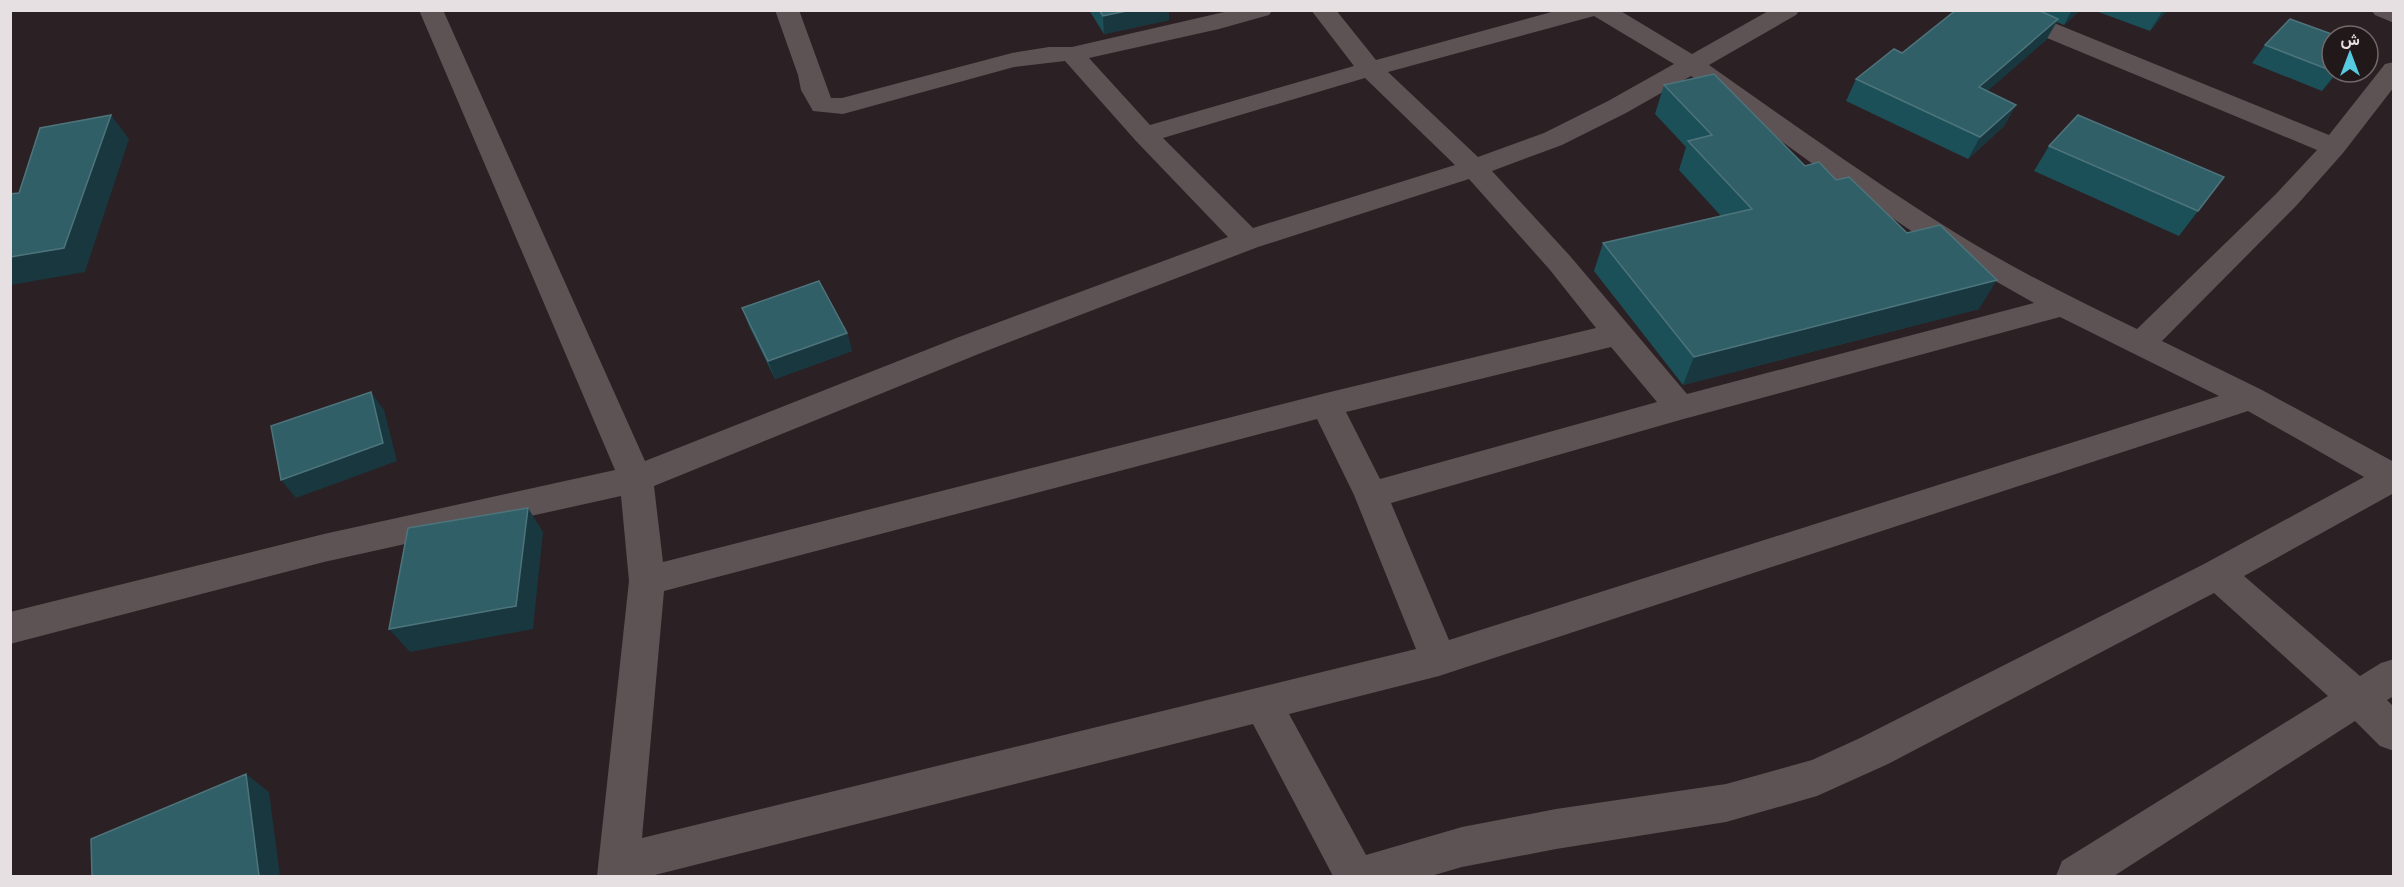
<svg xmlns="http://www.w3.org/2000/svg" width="2404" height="887" font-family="'Archivo Narrow',Vazirmatn,sans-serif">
  <rect width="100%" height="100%" fill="#2b2124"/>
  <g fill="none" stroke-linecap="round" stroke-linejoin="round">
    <!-- minor -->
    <path fill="#5d5254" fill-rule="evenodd" d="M 419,10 L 443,10 L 645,461 L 959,337 L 1228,237 L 1136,141 L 1065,61 L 1014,67 L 843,114 L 813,111 L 801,90 L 798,75 L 775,10 L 799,10 L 831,98 L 842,98 L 1012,53 L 1049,47 L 1072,47 L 1233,10 L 1273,10 L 1269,15 L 1219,29 L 1089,58 L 1150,125 L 1354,66 L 1311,10 L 1336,10 L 1376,60 L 1559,10 L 1619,10 L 1692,54 L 1770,10 L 1800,10 L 1796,15 L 1709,65 C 1789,121 1868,178 1951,230 C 2010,267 2074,299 2137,329 L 2276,194 L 2317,150 L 2004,20 L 2000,15 L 2003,10 L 2022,10 L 2329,135 L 2385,64 L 2394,62 L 2394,87 L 2343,153 L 2296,206 L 2162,341 L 2262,390 L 2394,462 L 2394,493 L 2244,576 L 2360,676 L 2381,663 L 2394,659 L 2394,696 L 2387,700 L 2394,707 L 2394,751 L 2380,746 L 2355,721 L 2114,876 L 2056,876 L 2062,861 L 2328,696 L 2214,593 L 1888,764 L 1817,796 L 1726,822 L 1556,849 L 1462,867 L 1431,876 L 1333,876 L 1253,724 L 651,876 L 597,876 L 629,581 L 621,496 L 324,562 L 10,644 L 10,612 L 324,534 L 615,470 ZM 1594,16 L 1674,64 L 1608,101 L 1544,133 L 1478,157 L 1388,72 ZM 1691,76 L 1817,167 L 1932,245 L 2034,303 L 1687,394 L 1570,256 L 1492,171 L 1562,145 L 1626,113 ZM 1365,78 L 1455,165 L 1253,228 L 1163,138 ZM 1469,179 L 1550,270 L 1596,328 L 1326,393 L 663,562 L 654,486 L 981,353 L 1258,247 ZM 2060,317 L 2219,396 L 1449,640 L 1391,503 L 1680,420 ZM 1611,347 L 1657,402 L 1380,479 L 1346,412 ZM 2248,411 L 2364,477 L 2204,564 L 1860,738 L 1812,760 L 1726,784 L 1556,809 L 1462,827 L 1366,855 L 1289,714 L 1439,676 ZM 1317,419 L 1354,495 L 1416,649 L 642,838 L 664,591 Z
      M 2371,10 L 2394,10 L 2394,23 L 2375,15 Z"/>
  </g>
  <!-- wall -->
  <path fill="#1b5059" d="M 1089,10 L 1168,10 L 1169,20 L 1104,34 Z
    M 1956,10 L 2080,10 L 2064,25 L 2057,22 L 2046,40 L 1987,91 L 2016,105 L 2004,126 L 1968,159 L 1846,101 L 1856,79 L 1902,53 Z
    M 2093,10 L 2167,10 L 2150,31 Z
    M 2332,36 L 2332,72 L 2338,72 L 2322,91 L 2252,63 L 2265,45 Z
    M 1664,85 L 1805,166 L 1836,180 L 1979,309 L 1683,385 L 1594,271 L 1603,243 L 1721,216 L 1679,170 L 1686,147 L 1655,114 Z
    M 2049,146 L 2224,177 L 2179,236 L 2034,171 Z
    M 742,308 L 847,333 L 852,351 L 775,379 L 749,326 Z"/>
  <!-- shaded-wall -->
  <path fill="#18373e" d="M 1131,10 L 1168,10 L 1169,20 L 1104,34 L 1103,16 Z
    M 2072,10 L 2080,10 L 2064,25 Z
    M 2163,10 L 2167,10 L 2150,31 Z
    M 2058,19 L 2046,40 L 1967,109 L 1979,87 Z
    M 2336,72 L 2338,72 L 2322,91 L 2336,73 Z
    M 2016,105 L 2004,126 L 1968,159 L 1980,137 Z
    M 111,115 L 129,139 L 85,272 L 11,285 L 10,287 L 10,257 Z
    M 2224,177 L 2205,203 L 2179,236 L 2198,211 Z
    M 1997,280 L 1979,309 L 1683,385 L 1694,357 Z
    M 847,333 L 852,351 L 775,379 L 768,361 Z
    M 371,392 L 384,410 L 397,461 L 296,498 L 281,480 Z
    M 528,508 L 543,532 L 533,629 L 410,652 L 389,629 Z
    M 246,774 L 269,792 L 280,876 L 259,876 Z"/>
  <!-- building -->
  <path fill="#315f68" stroke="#4e747b" stroke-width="1.5" d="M 1099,10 L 1131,10 L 1103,16 Z
    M 1956,10 L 2038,10 L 2058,19 L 1979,87 L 2016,105 L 1980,137 L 1856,79 L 1894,49 L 1902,53 Z
    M 2290,19 L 2337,36 L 2332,36 L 2332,71 L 2265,45 Z
    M 1714,74 L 1805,166 L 1819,162 L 1836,180 L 1849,177 L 1907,233 L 1940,225 L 1997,280 L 1694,357 L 1603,243 L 1752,209 L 1688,141 L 1712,135 L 1664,85 Z
    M 111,115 L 64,248 L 10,257 L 10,194 L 19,193 L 40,128 Z
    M 2078,115 L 2224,177 L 2198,211 L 2049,146 Z
    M 819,281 L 847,333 L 768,361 L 742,308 Z
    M 371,392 L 383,443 L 281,480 L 271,426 Z
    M 528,508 L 516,606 L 389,629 L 408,528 Z
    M 246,774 L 259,876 L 92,876 L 91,839 Z"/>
  <!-- border -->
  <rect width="2404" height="887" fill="none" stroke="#e7e0e2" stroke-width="24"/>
  <!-- north arrow -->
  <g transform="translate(2350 54)"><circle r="28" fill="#21181a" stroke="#70686a" stroke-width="1.5"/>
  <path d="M0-4.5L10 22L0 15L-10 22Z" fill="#55cae0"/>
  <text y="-9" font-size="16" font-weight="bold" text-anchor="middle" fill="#e7e0e2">ش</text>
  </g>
</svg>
